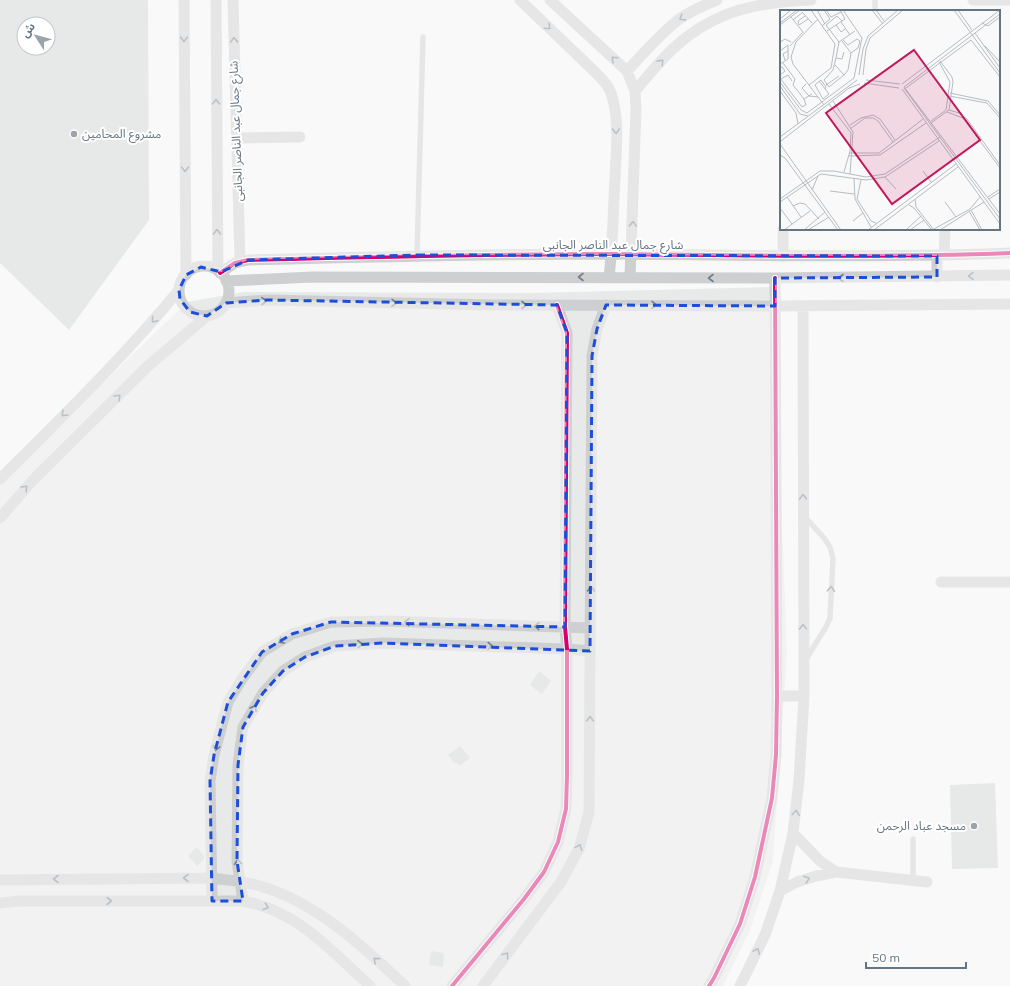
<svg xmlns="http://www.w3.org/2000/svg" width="1010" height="986" font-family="Mulish,'Noto Sans Arabic',sans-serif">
  <rect width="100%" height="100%" fill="#f9f9f9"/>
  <!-- built -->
  <path fill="#e8e9e9" d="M 773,287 L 787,653 L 773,861 L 750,930 L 723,986 L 0,986 L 0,482 L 187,302 L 244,292 L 531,293 Z"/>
  <!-- building -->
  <path fill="#d0d2d3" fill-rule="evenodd" d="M 0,0 L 148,0 L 149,220 L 69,330 L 0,263 ZM 24,24 L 48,24 L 48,48 L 24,48 Z
    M 539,671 L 551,681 L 542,694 L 530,685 Z
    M 460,746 L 470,758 L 459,766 L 456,762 L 454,763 L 448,755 Z
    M 995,783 L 998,868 L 952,869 L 950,785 Z
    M 197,847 L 204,856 L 204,859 L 197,866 L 188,856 Z
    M 431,951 L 444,953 L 443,967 L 429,965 Z"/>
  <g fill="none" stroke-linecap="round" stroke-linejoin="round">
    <!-- service -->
    <path stroke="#cecfd0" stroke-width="5.5" d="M 875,0 L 875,11
      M 417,255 L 423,37
      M 804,516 L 824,538 L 830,547 L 833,558 L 830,618 L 826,627 L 806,659
      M 913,881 L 913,839"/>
    <!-- minor -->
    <path stroke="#cecfd0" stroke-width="11" d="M 184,0 L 186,275
      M 216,0 L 218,271
      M 233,0 L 240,261
      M 520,0 L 594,71 C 600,77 608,84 611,93 C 620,119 616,151 615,179 C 613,211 613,244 609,277
      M 550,0 L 627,71 L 635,91 L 636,109 L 630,277
      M 973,0 L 1010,0
      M 627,71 C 643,54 659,35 678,20 C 689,12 704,5 717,0
      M 635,91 C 648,76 661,59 676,46 C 716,10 759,2 811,0
      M 236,138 L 300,137
      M 783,229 L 783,256
      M 944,255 L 945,229
      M 937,256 L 937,277
      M179 291a25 25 0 1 1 50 0a25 25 0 1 1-50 0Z
      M 220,273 L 235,263 L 248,260 C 369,257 490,254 612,254 C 744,255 877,258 1010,253
      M 226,281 L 313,277 L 775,278 L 1010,275
      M 226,303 L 267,300 L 492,305 L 775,306 L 1010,304
      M 0,479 C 61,418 124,357 179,290
      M 0,518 L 33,480 L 148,366 L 207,316
      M 941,582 L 1010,582
      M 777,696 L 804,696
      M 793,833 L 820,861 L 836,872
      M 0,880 L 211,878 C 227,880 244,881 260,886 C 316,902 364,947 405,986
      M 780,891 L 797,882 L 816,876 L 836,872 L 927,882
      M 212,901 L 210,781 L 214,755 L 228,702 L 242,679 L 262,652 L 292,634 L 331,622 L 388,621 L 590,628
      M 243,901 L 237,861 L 238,765 L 243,727 L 263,693 L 283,671 L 305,657 L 335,646 L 384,643 L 567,649 L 590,651
      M 0,903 L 19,901 L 243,901 C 298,911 330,950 370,986
      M 452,986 L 524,899 L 544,872 L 558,842 L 566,809 L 567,776 L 567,649 L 565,627 L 567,333 L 557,305
      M 483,986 L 561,882 L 579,849 L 589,812 L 592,356 L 597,329 L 606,305
      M 709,986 L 714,978 L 740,924 L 755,877 L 772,798 L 776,755 L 777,696 L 775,278
      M 740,986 L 765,935 L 780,891 L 793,833 L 799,780 L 804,696 L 803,306"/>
    <!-- cycleway casing -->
    <g stroke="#fff" stroke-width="6">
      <path id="cycleway" d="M 220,273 L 235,263 L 248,260 C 369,257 490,254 612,254 C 744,255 877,258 1010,253
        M 452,986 L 524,899 L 544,872 L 558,842 L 566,809 L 567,776 L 567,649 L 565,627 L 567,333 L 557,305
        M 709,986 L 714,978 L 740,924 L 755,877 L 772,798 L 776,755 L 777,696 L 775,278"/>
    </g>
    <!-- cycleway -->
    <use href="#cycleway" stroke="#d6006c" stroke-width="4"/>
  </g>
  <!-- one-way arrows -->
  <defs><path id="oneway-chevron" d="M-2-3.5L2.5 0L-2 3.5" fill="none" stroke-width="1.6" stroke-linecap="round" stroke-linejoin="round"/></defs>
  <g stroke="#707f8b">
    <use href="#oneway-chevron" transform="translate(682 18) rotate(148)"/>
    <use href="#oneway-chevron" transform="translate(548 27) rotate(43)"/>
    <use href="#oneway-chevron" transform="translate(184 39) rotate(90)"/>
    <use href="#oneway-chevron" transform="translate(234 40) rotate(-92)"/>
    <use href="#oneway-chevron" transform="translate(614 59) rotate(-137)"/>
    <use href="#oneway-chevron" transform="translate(661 62) rotate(-48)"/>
    <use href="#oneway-chevron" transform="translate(216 102) rotate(-90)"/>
    <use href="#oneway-chevron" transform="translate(616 131) rotate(88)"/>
    <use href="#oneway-chevron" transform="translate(185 169) rotate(90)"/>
    <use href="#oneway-chevron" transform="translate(633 224) rotate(-88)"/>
    <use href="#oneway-chevron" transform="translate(217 232) rotate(-90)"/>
    <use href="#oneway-chevron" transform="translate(971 276) rotate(179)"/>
    <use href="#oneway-chevron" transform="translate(581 277) rotate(-180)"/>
    <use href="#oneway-chevron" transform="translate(711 278) rotate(-180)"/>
    <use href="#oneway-chevron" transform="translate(841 278) rotate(180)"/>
    <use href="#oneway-chevron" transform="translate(264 301) rotate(-2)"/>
    <use href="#oneway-chevron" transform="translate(394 303) rotate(1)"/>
    <use href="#oneway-chevron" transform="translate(524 305)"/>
    <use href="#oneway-chevron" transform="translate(654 305) rotate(1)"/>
    <use href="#oneway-chevron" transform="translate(154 320) rotate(130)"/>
    <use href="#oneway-chevron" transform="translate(118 397) rotate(-45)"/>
    <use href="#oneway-chevron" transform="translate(64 414) rotate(135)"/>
    <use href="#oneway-chevron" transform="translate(25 488) rotate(-47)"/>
    <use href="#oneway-chevron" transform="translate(803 497) rotate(-90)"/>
    <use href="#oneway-chevron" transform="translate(591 589) rotate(-90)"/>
    <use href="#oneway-chevron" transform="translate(831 589) rotate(-87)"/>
    <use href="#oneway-chevron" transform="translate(407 622) rotate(-178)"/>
    <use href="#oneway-chevron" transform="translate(537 626) rotate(-178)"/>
    <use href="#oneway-chevron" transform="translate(803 627) rotate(-90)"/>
    <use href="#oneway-chevron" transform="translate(281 641) rotate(149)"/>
    <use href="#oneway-chevron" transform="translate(360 644) rotate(-3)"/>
    <use href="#oneway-chevron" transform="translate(490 646) rotate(2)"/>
    <use href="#oneway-chevron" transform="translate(254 708) rotate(-60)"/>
    <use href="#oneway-chevron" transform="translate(590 719) rotate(-90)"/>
    <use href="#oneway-chevron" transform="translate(216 748) rotate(104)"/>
    <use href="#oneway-chevron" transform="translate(796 813) rotate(-83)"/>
    <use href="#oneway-chevron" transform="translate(579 847) rotate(-70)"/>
    <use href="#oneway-chevron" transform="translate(238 862) rotate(-95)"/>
    <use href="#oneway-chevron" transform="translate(186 878) rotate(-180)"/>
    <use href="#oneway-chevron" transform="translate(56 879) rotate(180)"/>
    <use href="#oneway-chevron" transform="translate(807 879) rotate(-19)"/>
    <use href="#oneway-chevron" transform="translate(109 901)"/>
    <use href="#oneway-chevron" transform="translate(266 907) rotate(20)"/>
    <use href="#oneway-chevron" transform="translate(757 951) rotate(-64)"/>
    <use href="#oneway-chevron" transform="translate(506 955) rotate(-53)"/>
    <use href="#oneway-chevron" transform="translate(376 960) rotate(-139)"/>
  </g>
  <!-- marked area -->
  <path d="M0 0H1010V986H0ZM 417,255 L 937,256 L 937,277 L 775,278 L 775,306 L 606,305 L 597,329 L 592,356 L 590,651 L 384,643 L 335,646 L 305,657 L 283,671 L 263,693 L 243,727 L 238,765 L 237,861 L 243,901 L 212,901 L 210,781 L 214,755 L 228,702 L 262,652 L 292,634 L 331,622 L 565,627 L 567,333 L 557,305 L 267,300 L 226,303 L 207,316 L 190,312 L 180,299 L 179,290 L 186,275 L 201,267 L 221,272 L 248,260 Z" fill="#f9f9f9" fill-opacity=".55" fill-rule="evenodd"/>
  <path fill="none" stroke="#1d4ed8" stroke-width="3" stroke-dasharray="8 5" stroke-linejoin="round" d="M 417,255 L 937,256 L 937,277 L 775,278 L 775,306 L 606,305 L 597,329 L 592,356 L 590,651 L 384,643 L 335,646 L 305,657 L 283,671 L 263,693 L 243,727 L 238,765 L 237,861 L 243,901 L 212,901 L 210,781 L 214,755 L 228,702 L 262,652 L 292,634 L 331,622 L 565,627 L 567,333 L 557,305 L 267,300 L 226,303 L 207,316 L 190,312 L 180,299 L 179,290 L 186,275 L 201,267 L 221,272 L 248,260 Z"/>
  <!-- markers -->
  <g fill="#99a4ac" stroke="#fff" stroke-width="1.5">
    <circle cx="74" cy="134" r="4"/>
    <circle cx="974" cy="826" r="4"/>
  </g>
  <g text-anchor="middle" stroke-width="4" stroke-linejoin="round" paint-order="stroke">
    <!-- street labels -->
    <g font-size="12" fill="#657683" stroke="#fff">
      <text transform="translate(236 131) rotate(-92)" y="4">شارع جمال عبد الناصر الجانبى</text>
      <text x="613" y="249">شارع جمال عبد الناصر الجانبى</text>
    </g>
    <!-- poi labels -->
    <g font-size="12" fill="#657683" stroke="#fff" text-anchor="start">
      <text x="82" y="138">مشروع المحامين</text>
      <text x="966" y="830" text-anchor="end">مسجد عباد الرحمن</text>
    </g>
  </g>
  <!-- overview -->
  <g transform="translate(780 10)">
    <rect width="220" height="220" fill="#f9f9f9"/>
    <path fill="none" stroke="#b5bdc3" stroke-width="1" d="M 37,0 L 45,14M 46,0 L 51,7 L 61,2M 92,0 L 103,14M 96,0 L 104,11M 174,0 L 220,63M 178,0 L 192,20M 23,3 L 32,13M 25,6 L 18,11 L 19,15 L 28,9M 0,9 L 11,0M 38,9 L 16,32 L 11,47 L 13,54 L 44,95M 13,10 L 23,2M 62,11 L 57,6 L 46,15 L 59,32 L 56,48 L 62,49 L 64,42M 61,12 L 70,25M 0,13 L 17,0M 202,13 L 208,16 L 220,7M 0,15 L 20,0M 56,15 L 61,22 L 65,19M 42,16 L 50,9 L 44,0M 47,21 L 65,9 L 60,0M 195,23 L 220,58M 62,31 L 71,43 L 78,38 L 80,31 L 77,29 L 68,35 L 63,30M 0,32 L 5,29 L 11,32M 59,32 L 75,21M 10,36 L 23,22 L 11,7M 205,36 L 220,52M 0,41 L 8,35 L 8,41M 56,48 L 53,60 L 44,70 L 49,77 L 64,65M 3,53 L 15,69 L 13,75 L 24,89 L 32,84M 0,54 L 8,49 L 8,41 L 3,44 L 5,50M 55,55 L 64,65 L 68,60 L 71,43M 0,58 L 2,57 L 5,61 L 0,65M 79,65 L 83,39 L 88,26 L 118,0M 83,65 L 86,39 L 90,28 L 123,0M 0,68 L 22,97 L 26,95 L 24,89M 1,69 L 8,65 L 12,71M 86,70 L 120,74M 39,71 L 49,84 L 43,89 L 35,75 L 36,74 L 41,70 L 46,77 L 45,79M 0,72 L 21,100 L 27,103 L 74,68 L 82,28 L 63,0M 84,73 L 119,78M 26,74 L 22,78 L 29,86 L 38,87M 122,74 L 220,0M 29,75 L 51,58 L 55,34 L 31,0M 46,75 L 59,66M 0,76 L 20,104 L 28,106M 124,77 L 220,204M 124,77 L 220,4M 124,78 L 220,209M 126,78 L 191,30 L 220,67M 122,79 L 220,214M 0,81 L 16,103 L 18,114M 170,83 L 208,91 L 220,105M 169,86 L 207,93 L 220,108M 53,91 L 73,122 L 70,164M 49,94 L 71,123 L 70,141 L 64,162M 169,100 L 179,103 L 187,109 L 220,155M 167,102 L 183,108 L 220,158M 151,111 L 166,100 L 170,72 L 159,52M 151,113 L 169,100 L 173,72 L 172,67 L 160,51M 70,115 L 81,108 L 93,105 L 100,109 L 115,130M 70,119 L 85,108 L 93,108 L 98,111 L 113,132M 0,127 L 77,70M 1,131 L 69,78 L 80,74M 0,134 L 61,220M 69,143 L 99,143 L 143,109M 0,145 L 5,148 L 58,220M 69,146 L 100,145 L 146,113M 143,161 L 151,172M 105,167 L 116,179M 74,168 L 75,189 L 91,217M 81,170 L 77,189 L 91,211 L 96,213M 32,180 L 38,166M 50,181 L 74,184M 7,187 L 21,207M 208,187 L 220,179M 0,189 L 40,161 L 54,161 L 86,167 L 105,164 L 160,127M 135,189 L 136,197 L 154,220M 209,189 L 220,182M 0,192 L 41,164 L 86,170 L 105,167 L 159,131M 165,192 L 176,207M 129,195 L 134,198 L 152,220M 13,196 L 20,193 L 25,194 L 39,209M 0,198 L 12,214M 191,200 L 202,220M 189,201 L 200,220M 73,211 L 83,203M 154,219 L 190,199 L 200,187M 4,220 L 30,201M 24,220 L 45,202M 28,220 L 49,207M 88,220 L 176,154M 94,220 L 178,157M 126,220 L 141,206M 130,220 L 144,210M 160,220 L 204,192"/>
    <path fill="#c2185b" fill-opacity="0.15" stroke="#c2185b" stroke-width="2" d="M 134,40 L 200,130 L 112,194 L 46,103 Z"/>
    <rect width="220" height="220" fill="none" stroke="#657683" stroke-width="2"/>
  </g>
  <!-- north arrow -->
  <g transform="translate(36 36) rotate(306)"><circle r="19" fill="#ffffff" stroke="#c1c8cd"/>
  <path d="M0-3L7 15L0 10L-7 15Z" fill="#99a4ac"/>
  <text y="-6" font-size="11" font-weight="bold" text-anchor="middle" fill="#657683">ش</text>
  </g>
  <!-- scale -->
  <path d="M866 962v6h100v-6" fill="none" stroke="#657683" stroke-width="2"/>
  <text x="872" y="962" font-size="12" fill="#657683" stroke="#ffffff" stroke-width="3" paint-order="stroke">50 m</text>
</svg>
